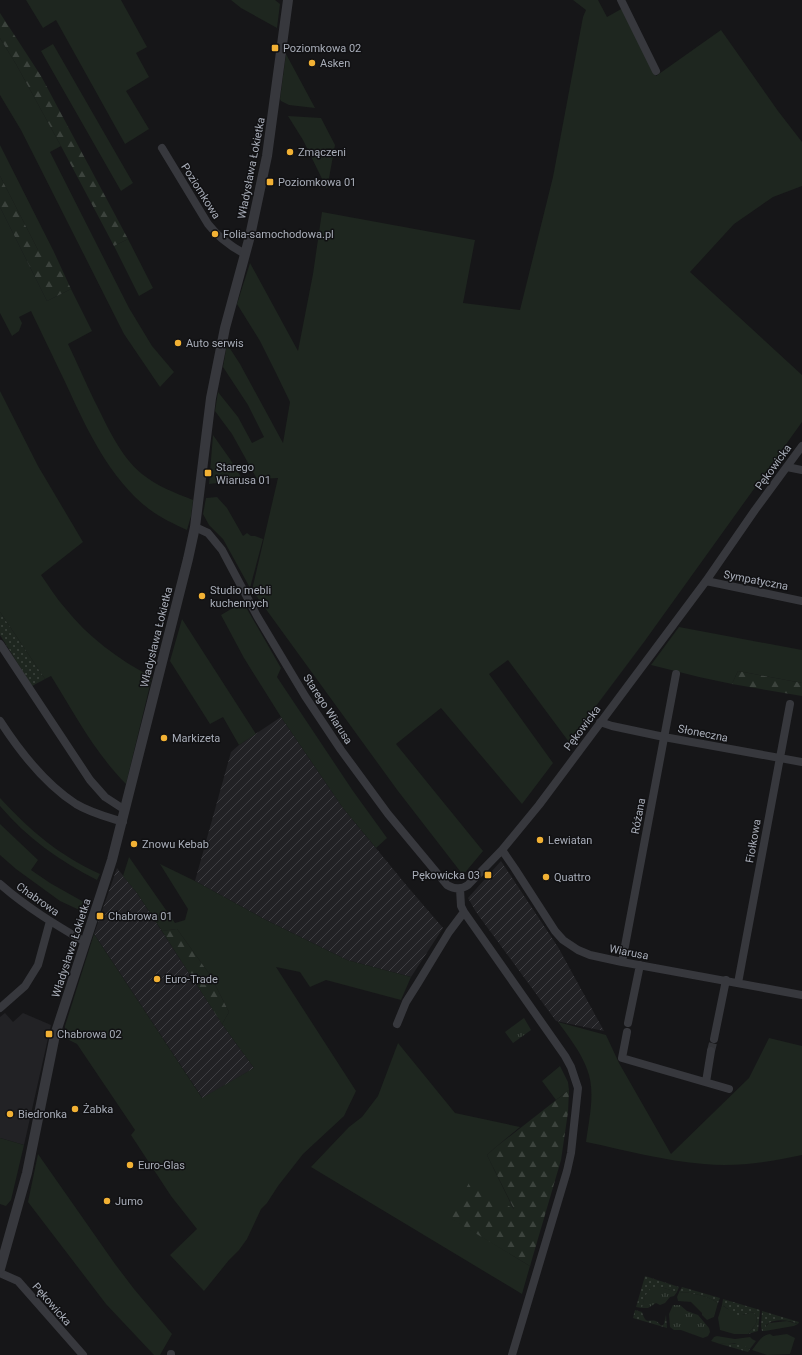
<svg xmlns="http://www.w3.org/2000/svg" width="802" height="1355" font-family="Roboto,sans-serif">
  <defs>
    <pattern id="industrial-furrows" width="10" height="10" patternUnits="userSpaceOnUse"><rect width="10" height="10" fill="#222225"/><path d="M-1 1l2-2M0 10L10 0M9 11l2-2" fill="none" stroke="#3f3f43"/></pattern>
    <pattern id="forest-firs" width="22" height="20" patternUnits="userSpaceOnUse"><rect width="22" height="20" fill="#1e261f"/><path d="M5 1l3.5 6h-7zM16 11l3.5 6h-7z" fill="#3c433d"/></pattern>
    <pattern id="park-tufts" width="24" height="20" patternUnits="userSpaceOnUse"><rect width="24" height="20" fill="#1e261f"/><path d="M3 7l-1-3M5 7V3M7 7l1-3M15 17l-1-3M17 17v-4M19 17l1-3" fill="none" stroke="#3c433d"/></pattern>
    <pattern id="garden-dots" width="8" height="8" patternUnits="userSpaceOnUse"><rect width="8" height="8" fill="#1e261f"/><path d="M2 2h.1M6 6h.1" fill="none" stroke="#3c433d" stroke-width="1.8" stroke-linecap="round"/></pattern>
  </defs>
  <rect width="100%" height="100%" fill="#161618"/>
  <!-- built -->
  <path fill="#222225" d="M 5,1013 L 13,1022 L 23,1013 L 51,1025 L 24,1145 L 0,1138 L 0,1017 Z"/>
  <!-- industrial -->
  <path fill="url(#industrial-furrows)" d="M 281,717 L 343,808 L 407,886 L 443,928 L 411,977 L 347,960 L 264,919 L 195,881 L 231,752 L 239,745 Z
    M 501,861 L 558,947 L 604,1031 L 556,1021 L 476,912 L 468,898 Z
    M 117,868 L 137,893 L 222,1024 L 254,1068 L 203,1099 L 94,934 Z"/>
  <!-- grass -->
  <path fill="#1e261f" d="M 26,0 L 121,0 L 147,47 L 136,53 L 149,77 L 126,91 L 149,129 L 125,144 L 56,20 L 43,28 Z
    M 231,0 L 275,0 L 280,4 L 277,28 L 241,8 Z
    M 573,0 L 598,0 L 607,17 L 623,8 L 656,76 L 721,30 L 778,111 L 802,142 L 802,186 L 773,197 L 734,224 L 690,272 L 802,375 L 802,422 L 644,642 L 569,742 L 508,660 L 489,674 L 553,763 L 522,804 L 441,708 L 396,744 L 483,851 L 463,875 L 398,791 L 252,590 L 278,478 L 257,479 L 232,434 L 215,411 L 218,392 L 238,417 L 252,443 L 264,437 L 248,405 L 223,367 L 227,344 L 240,364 L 283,443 L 290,402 L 276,373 L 260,341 L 237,304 L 250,263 L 298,351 L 313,274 L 322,212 L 475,240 L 463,303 L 520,310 L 553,177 L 583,17 L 586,10 Z
    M 0,38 L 16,64 L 61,146 L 50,152 L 129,308 L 152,346 L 174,372 L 160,387 L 124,334 L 21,130 L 0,95 Z
    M 53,44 L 133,183 L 121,191 L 41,51 Z
    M 286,54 L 315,108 L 289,105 L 281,101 L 280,99 Z
    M 288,116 L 321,118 L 335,145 L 327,189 L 303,140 Z
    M 0,145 L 53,250 L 38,250 L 0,176 Z
    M 0,207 L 47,301 L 71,289 L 92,331 L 68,344 C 77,363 85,381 94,400 C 107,425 119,455 142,474 C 157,486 175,493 193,500 L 191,516 L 187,530 C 174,524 161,518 149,509 C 110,479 87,430 67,386 C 55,361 43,336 31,311 L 19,317 L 22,323 L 19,331 L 12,336 L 0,313 Z
    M 128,239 L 153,288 L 139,296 L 114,246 Z
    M 0,391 L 38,466 L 83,542 L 41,575 C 49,586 56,598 65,608 C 88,637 119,660 152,677 L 126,784 C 95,753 74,713 51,676 L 45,679 L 0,612 Z
    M 213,435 L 230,459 L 243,480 L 209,484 Z
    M 217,497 L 227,508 L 243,536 L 247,533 L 251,536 L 255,536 L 263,539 L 250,588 L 223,539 L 209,525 L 203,514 L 206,498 Z
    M 243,602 L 281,668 L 277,677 L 353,791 L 387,838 L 376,848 L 343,808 L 281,717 L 244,658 L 221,615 Z
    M 182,619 L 256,734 L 239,745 L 223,717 L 210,724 L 170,661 Z
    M 679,627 L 802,650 L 802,683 L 738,671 L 732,684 L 699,677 L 651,665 Z
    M 0,798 C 32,832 57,854 100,874 L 97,880 C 60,861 27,838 0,806 Z
    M 0,824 L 38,860 L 31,870 L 50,883 L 89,905 L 88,914 L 60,901 L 16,869 L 0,855 Z
    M 129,857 L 175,923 L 185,920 L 188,909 L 160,864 L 195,881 L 264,919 L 347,960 L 411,977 L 401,1000 L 326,980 L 310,987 L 300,972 L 276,967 L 356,1091 L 344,1116 L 303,1154 L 278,1186 L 267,1203 L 261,1209 L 247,1239 L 239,1250 L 229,1260 L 204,1291 L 170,1255 L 197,1229 L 171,1196 L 131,1135 L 135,1130 L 77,1044 L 65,1038 L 65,1026 L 94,934 L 202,1098 L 254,1068 L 222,1024 L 229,1012 L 210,975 L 177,929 L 162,931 L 137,893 L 123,876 Z
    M 558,1022 L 606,1035 L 619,1063 L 671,1154 L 749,1078 L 769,1038 L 802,1046 L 802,1155 C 770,1162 737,1167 704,1164 C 665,1161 625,1150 586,1142 C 589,1119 596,1091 587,1069 C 581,1052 568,1036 558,1022 Z
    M 398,1043 L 455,1113 L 520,1127 L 496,1147 L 487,1155 L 514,1210 L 451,1218 L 530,1266 L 522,1294 L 311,1167 L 349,1127 L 362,1117 L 378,1096 Z
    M 560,1066 L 568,1082 L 569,1090 L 556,1100 L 542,1081 Z
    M 0,1138 L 24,1145 L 11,1200 L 6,1206 L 0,1204 Z
    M 38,1154 L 115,1264 L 134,1289 L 172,1334 L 160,1355 L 154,1355 L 106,1304 L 28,1202 Z
    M 679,1292 C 692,1292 708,1296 718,1303 L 714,1317 L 707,1320 L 702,1315 L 702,1313 L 691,1302 L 678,1301 L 677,1297 Z
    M 722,1305 L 728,1309 L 743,1315 L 749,1313 L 754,1313 C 761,1322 753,1327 748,1334 L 734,1334 L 720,1330 L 718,1318 Z
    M 787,1321 L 798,1324 L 794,1326 L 765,1331 L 765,1327 L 769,1323 Z
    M 770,1334 L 773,1336 L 787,1334 L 795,1338 L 790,1354 L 767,1355 L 752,1350 C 758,1343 761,1335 770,1334 Z
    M 717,1336 L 735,1339 L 750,1337 L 752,1339 L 756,1341 L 750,1349 L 734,1343 L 720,1344 L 711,1341 L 714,1337 Z"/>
  <!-- forest -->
  <path fill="url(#forest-firs)" d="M 0,13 L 41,76 L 128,239 L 114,246 L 61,146 L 16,64 L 0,38 Z
    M 0,176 L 38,250 L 53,250 L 71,289 L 47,301 L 0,207 Z
    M 738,671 L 802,683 L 802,696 L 732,684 Z
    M 177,929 L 210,975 L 229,1012 L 222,1024 L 162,931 Z
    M 569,1090 L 568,1112 L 561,1160 L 530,1266 L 450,1218 L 469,1183 L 514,1209 L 487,1155 L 496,1147 Z"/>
  <!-- park -->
  <path fill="url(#park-tufts)" d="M 524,1018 L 531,1030 L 513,1043 L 505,1032 Z
    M 656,1286 L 661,1287 L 677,1292 L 674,1296 L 670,1297 L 665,1303 L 660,1305 L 656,1303 L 648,1308 L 642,1308 C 644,1299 645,1289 656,1286 Z
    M 673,1305 L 680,1305 L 687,1311 L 698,1315 L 709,1328 L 710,1332 L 708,1336 L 703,1338 L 681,1330 L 674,1330 L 670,1327 L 669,1314 Z"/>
  <!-- garden -->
  <path fill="url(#garden-dots)" d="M 0,612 L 45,679 L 32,686 L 0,635 Z
    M 645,1276 L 679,1287 L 677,1292 L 661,1287 L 651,1288 L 645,1296 L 642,1308 L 636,1307 Z
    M 682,1287 L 720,1298 L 718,1303 C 708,1296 691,1292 679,1292 Z
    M 723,1299 L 760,1310 L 758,1331 L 748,1334 C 753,1327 761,1322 754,1313 C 748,1312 744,1316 738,1315 C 731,1313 727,1307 722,1305 Z
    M 635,1310 L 642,1312 C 646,1325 648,1319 656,1321 C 658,1322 660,1325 662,1326 L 664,1324 L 666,1315 L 667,1328 L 633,1318 Z
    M 762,1311 L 799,1322 L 798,1324 C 789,1320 774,1318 766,1325 L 765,1331 L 762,1331 L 761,1326 Z
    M 727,1343 L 740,1344 L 750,1349 L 748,1352 L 720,1344 Z"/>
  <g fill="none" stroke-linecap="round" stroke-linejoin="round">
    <!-- minor-tunnel -->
    <path stroke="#333438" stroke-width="8" stroke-dasharray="8 4" stroke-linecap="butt" d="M 711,1051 L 714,1039"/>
    <!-- minor -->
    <path stroke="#37383d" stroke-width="8" d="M 621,0 L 656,71
      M 162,148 L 208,224 C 218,237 230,246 245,254
      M 787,467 L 802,470
      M 195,527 L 208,533 L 222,550 L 257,616 L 305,696 L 341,750 L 388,814 L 447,885 C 454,889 461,890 468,885 L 502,850 L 539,805 L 706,581 L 755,510 L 802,446
      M 706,581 L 802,601
      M 0,644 L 90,780 L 105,797 L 125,810
      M 0,721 C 20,752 45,784 76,804 C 91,813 107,817 123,822
      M 600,722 L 612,726 L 664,737 L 802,762
      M 502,850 L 515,869 L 555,931 L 563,940 L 578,950 L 590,955 L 622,962 L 802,995
      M 0,884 C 26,907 56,925 85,942
      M 464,912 L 565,1056 L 571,1067 L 578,1088 L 571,1153 L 567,1171 L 512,1355
      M 622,962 L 676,674
      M 738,983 L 790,704
      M 0,1008 L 25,986 L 38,965 L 50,921
      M 628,1023 L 640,965
      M 397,1024 L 406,1002 L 418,983 L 449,932 L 464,912 L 461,906 L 460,889
      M 627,1032 L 622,1058 L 729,1089
      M 714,1039 L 726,980
      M 706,1082 L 711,1051
      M 0,1273 L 18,1281 L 83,1355
      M 171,1355 L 171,1354"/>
    <!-- tertiary -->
    <path stroke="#37383d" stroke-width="10" d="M 0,1269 L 27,1173 L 55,1035 L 112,860 L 188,559 L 195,527 L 211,398 L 225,328 L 250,236 L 267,156 L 288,0"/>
  </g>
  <!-- markers -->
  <g fill="#f2b134" stroke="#111113" stroke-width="1.5">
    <rect x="271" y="44" width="8" height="8" rx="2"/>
    <circle cx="312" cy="63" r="4"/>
    <circle cx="290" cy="152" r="4"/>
    <rect x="266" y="178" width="8" height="8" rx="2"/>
    <circle cx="215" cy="234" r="4"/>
    <circle cx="178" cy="343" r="4"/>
    <rect x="204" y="469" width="8" height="8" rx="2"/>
    <circle cx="202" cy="596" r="4"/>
    <circle cx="164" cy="738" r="4"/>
    <circle cx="540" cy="840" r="4"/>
    <circle cx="134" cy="844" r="4"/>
    <rect x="484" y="871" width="8" height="8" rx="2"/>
    <circle cx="546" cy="877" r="4"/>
    <rect x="96" y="912" width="8" height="8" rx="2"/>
    <circle cx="157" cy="979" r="4"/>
    <rect x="45" y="1030" width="8" height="8" rx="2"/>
    <circle cx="75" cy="1109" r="4"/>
    <circle cx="10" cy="1114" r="4"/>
    <circle cx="130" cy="1165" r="4"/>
    <circle cx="107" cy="1201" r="4"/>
  </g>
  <g text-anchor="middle" stroke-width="3" stroke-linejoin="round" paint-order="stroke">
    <!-- poi labels -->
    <g font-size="11" fill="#a8adb8" stroke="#111113" text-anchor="start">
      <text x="283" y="52">Poziomkowa 02</text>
      <text x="320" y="67">Asken</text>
      <text x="298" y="156">Zmączeni</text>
      <text x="278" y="186">Poziomkowa 01</text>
      <text x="223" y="238">Folia-samochodowa.pl</text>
      <text x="186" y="347">Auto serwis</text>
      <text x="216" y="471">Starego<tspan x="216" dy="13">Wiarusa 01</tspan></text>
      <text x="210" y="594">Studio mebli<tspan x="210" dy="13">kuchennych</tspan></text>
      <text x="172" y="742">Markizeta</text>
      <text x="548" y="844">Lewiatan</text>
      <text x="142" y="848">Znowu Kebab</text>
      <text x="480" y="879" text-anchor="end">Pękowicka 03</text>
      <text x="554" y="881">Quattro</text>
      <text x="108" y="920">Chabrowa 01</text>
      <text x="165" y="983">Euro-Trade</text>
      <text x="57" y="1038">Chabrowa 02</text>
      <text x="83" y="1113">Żabka</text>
      <text x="18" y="1118">Biedronka</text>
      <text x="138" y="1169">Euro-Glas</text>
      <text x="115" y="1205">Jumo</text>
    </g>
    <!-- street labels -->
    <g font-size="11" fill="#a8adb8" stroke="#111113">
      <text transform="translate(251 168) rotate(-79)" y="4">Władysława Łokietka</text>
      <text transform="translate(201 191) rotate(58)" y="4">Poziomkowa</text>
      <text transform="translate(773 467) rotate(-54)" y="4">Pękowicka</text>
      <text transform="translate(756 580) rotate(11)" y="4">Sympatyczna</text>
      <text transform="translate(156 637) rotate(-76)" y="4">Władysława Łokietka</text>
      <text transform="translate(328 709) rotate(57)" y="4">Starego Wiarusa</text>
      <text transform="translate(582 728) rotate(-53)" y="4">Pękowicka</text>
      <text transform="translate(703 733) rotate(11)" y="4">Słoneczna</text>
      <text transform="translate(638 816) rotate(-79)" y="4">Różana</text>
      <text transform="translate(753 841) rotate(-80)" y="4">Fiołkowa</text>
      <text transform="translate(38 899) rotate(35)" y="4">Chabrowa</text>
      <text transform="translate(71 948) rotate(-72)" y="4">Władysława Łokietka</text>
      <text transform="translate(629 952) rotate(11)" y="4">Wiarusa</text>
      <text transform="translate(52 1304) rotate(49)" y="4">Pękowicka</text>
    </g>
  </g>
</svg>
